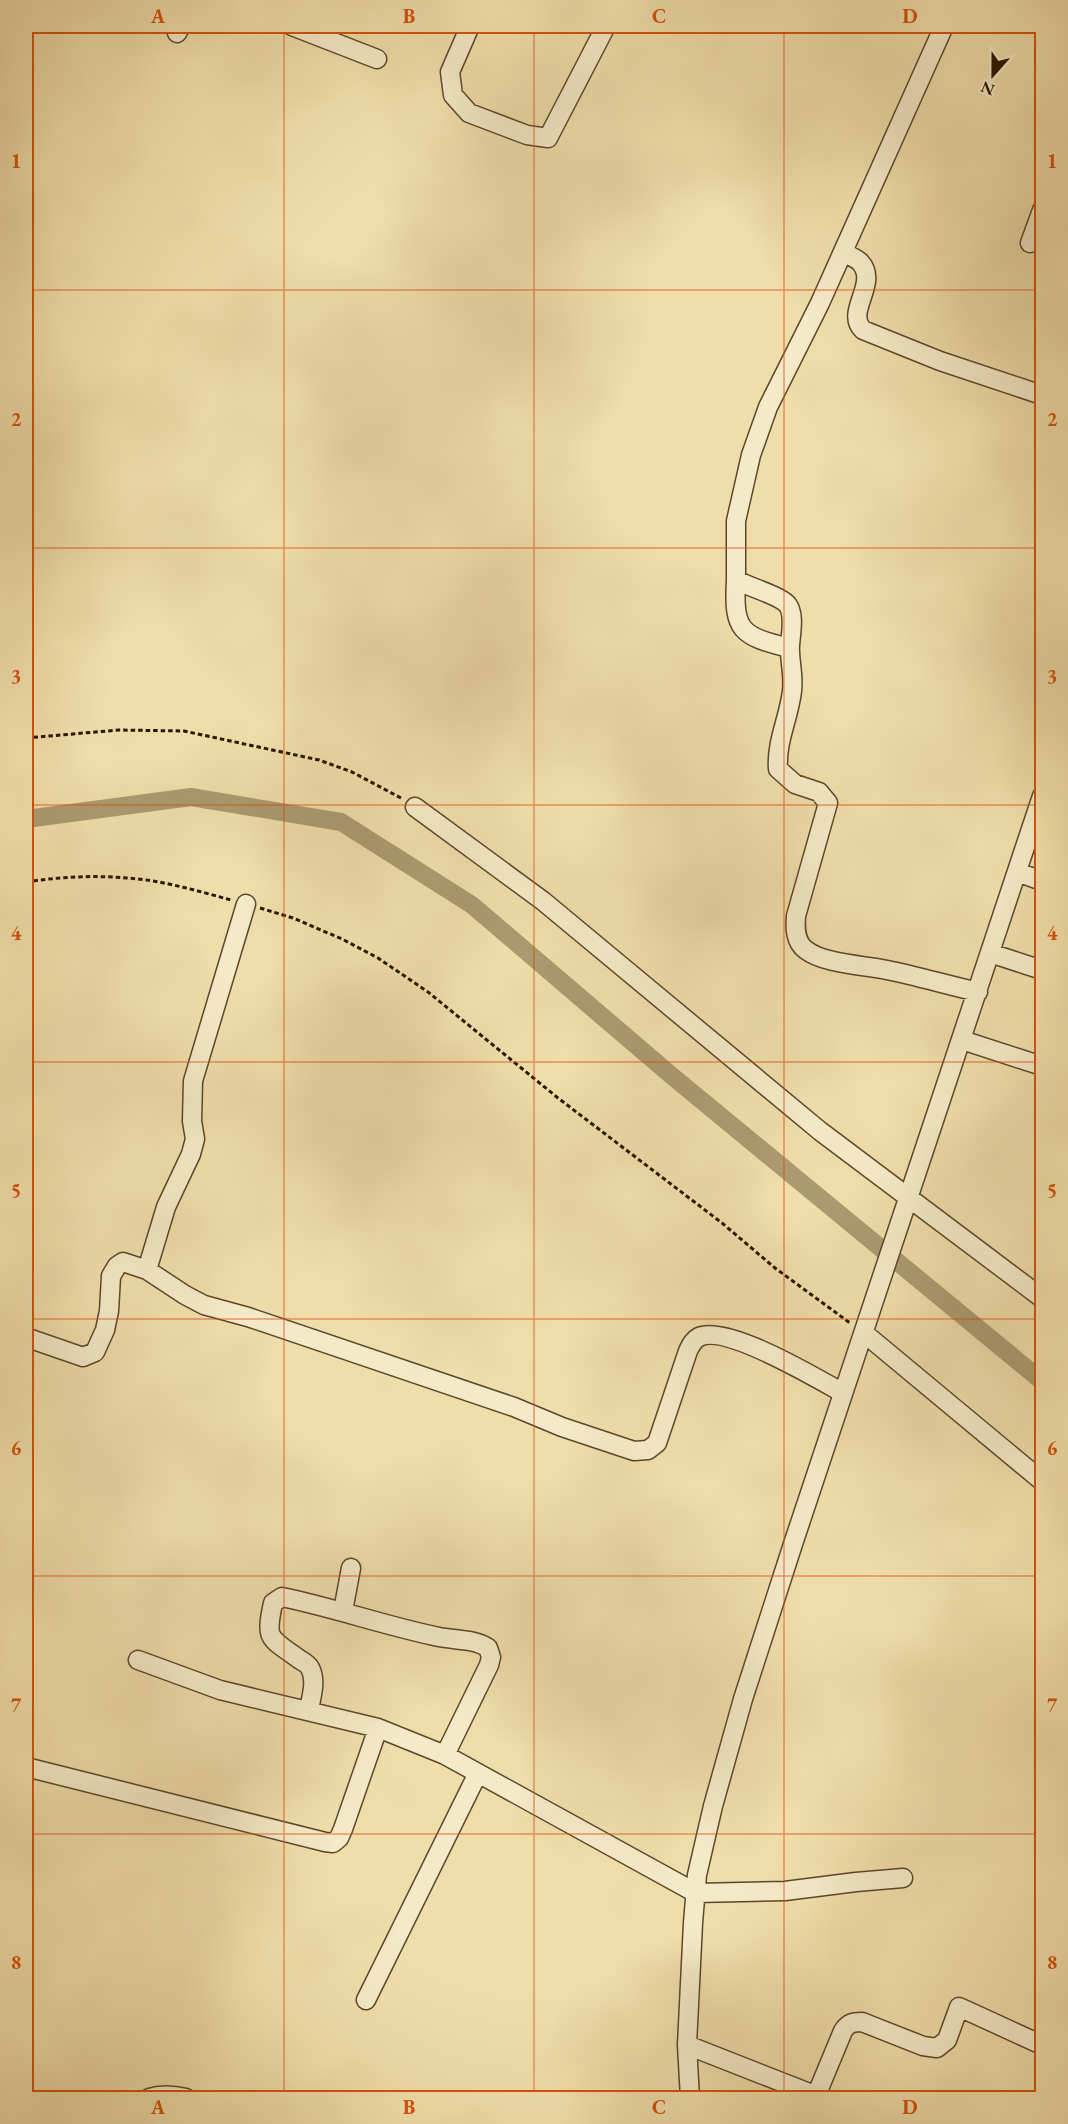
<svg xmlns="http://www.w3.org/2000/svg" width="1068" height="2124" font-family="'EB Garamond',serif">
  <rect width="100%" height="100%" fill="#f0deaa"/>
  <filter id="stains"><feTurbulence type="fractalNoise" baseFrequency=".00333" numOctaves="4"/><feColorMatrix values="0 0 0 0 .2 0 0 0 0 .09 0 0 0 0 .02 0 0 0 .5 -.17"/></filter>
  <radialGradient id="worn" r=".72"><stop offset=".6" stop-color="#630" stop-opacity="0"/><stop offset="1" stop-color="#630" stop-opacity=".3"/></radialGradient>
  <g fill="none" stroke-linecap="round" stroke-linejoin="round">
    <!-- canal -->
    <path stroke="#ac9a70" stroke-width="18" d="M 26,819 L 191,797 L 341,822 L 472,905 L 672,1076 L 1042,1381"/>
    <!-- minor casing -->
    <g stroke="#5b472a" stroke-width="21">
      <path id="minor" d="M 292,26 L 377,59
        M 470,26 L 450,72 L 453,95 L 469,113 L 527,135 L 548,138 L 606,26
        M 944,26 L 820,303 L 768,407 L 751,455 L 736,521 L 736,580 C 749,587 778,595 787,604 C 795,613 791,633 790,645 C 789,659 794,674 792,691 C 789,718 776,741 778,769 L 795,784 L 819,792 L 828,803 L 796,916 C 795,928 795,942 806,950 C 824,964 864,965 887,970 C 917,976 947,985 978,992
        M 177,33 L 181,26
        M 1030,243 L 1042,210
        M 843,252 C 848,255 856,258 860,262 C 880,283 844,312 863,330 L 940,361 L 1042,395
        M 736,580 C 733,631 741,636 789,648
        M 415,807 L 543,901 L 820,1131 L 1042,1298
        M 1017,872 L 1042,881
        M 246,904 L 193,1081 L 192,1121 L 195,1139 L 191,1154 L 166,1207 L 147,1270 L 185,1295 L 204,1305 L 248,1317 L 514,1407 L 562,1427 L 634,1451 L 648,1450 L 657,1443 L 688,1351 C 691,1345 693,1340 699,1337 C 726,1324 818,1379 843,1393
        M 990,953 L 1042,970
        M 962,1040 L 1042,1066
        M 864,1333 L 1042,1481
        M 28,1338 L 83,1357 L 95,1352 L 105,1330 L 109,1311 L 111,1276 L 117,1266 L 123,1262 L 147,1270
        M 343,1611 L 351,1568
        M 138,1660 L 220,1690 L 378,1728 L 445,1755 L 696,1893 L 785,1891 L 856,1882 L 903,1878
        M 309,1710 C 311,1697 317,1681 310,1668 C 308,1664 302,1661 299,1659 C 269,1637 265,1641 273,1603 L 282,1597 C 335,1608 386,1626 439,1637 C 455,1640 475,1639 488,1648 L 491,1657 L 489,1665 L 445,1755
        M 26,1767 L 325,1842 L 333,1843 L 339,1838 L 343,1829 L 378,1728
        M 366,2000 L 478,1773
        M 687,2045 L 822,2098
        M 816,2096 L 843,2031 C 848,2023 853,2022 862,2022 L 923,2046 L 937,2048 L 947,2040 L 959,2007 L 1042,2045
        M 149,2098 C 162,2094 173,2095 186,2098
        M 690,2098 L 687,2045 L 693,1923 L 697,1875 L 713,1806 L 743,1699 L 793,1544 L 1042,796"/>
    </g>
    <!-- path -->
    <path stroke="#291500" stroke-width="3" stroke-dasharray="4.5 3" stroke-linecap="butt" d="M 26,738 L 119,730 L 184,731 L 319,760 L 352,772 L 401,798
      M 26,882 C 59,877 93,875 127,878 C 161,880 198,891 231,900
      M 260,908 L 293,918 L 342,939 L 378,958 L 428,992 L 558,1098 L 722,1223 L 775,1268 L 850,1323"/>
    <!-- minor -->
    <use href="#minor" stroke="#f5eac8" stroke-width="18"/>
  </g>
  <!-- grid -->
  <path fill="none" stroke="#d5520b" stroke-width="1.5" stroke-opacity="0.55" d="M 284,26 L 284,2098M 534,26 L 534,2098M 784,26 L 784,2098M 26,290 L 1042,290M 26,548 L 1042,548M 26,805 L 1042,805M 26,1062 L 1042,1062M 26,1319 L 1042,1319M 26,1576 L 1042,1576M 26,1834 L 1042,1834"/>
  <!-- margin -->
  <rect width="1068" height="2124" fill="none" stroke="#f0deaa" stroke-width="66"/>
  <!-- north arrow -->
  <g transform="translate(993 75) rotate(201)" stroke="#f5eac8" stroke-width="4.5" paint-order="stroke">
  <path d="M0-4.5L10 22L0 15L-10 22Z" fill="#291500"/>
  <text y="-9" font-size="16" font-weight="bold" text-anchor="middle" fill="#291500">N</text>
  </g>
  <rect x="33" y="33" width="1002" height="2058" fill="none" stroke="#d5520b" stroke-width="2"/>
  <g font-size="20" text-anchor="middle" font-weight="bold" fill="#d5520b">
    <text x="158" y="23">A</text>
    <text x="409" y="23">B</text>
    <text x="659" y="23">C</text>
    <text x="910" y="23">D</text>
    <text x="16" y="168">1</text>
    <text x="1052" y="168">1</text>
    <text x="16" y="426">2</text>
    <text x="1052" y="426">2</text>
    <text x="16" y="683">3</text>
    <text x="1052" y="683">3</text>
    <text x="16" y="940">4</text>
    <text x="1052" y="940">4</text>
    <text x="16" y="1197">5</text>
    <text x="1052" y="1197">5</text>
    <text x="16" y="1455">6</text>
    <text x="1052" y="1455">6</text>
    <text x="16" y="1712">7</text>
    <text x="1052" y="1712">7</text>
    <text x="16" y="1969">8</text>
    <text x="1052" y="1969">8</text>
    <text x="158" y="2114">A</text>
    <text x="409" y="2114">B</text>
    <text x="659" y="2114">C</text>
    <text x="910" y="2114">D</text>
  </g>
  <rect width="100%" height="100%" filter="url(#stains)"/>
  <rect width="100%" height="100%" fill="url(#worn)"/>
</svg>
